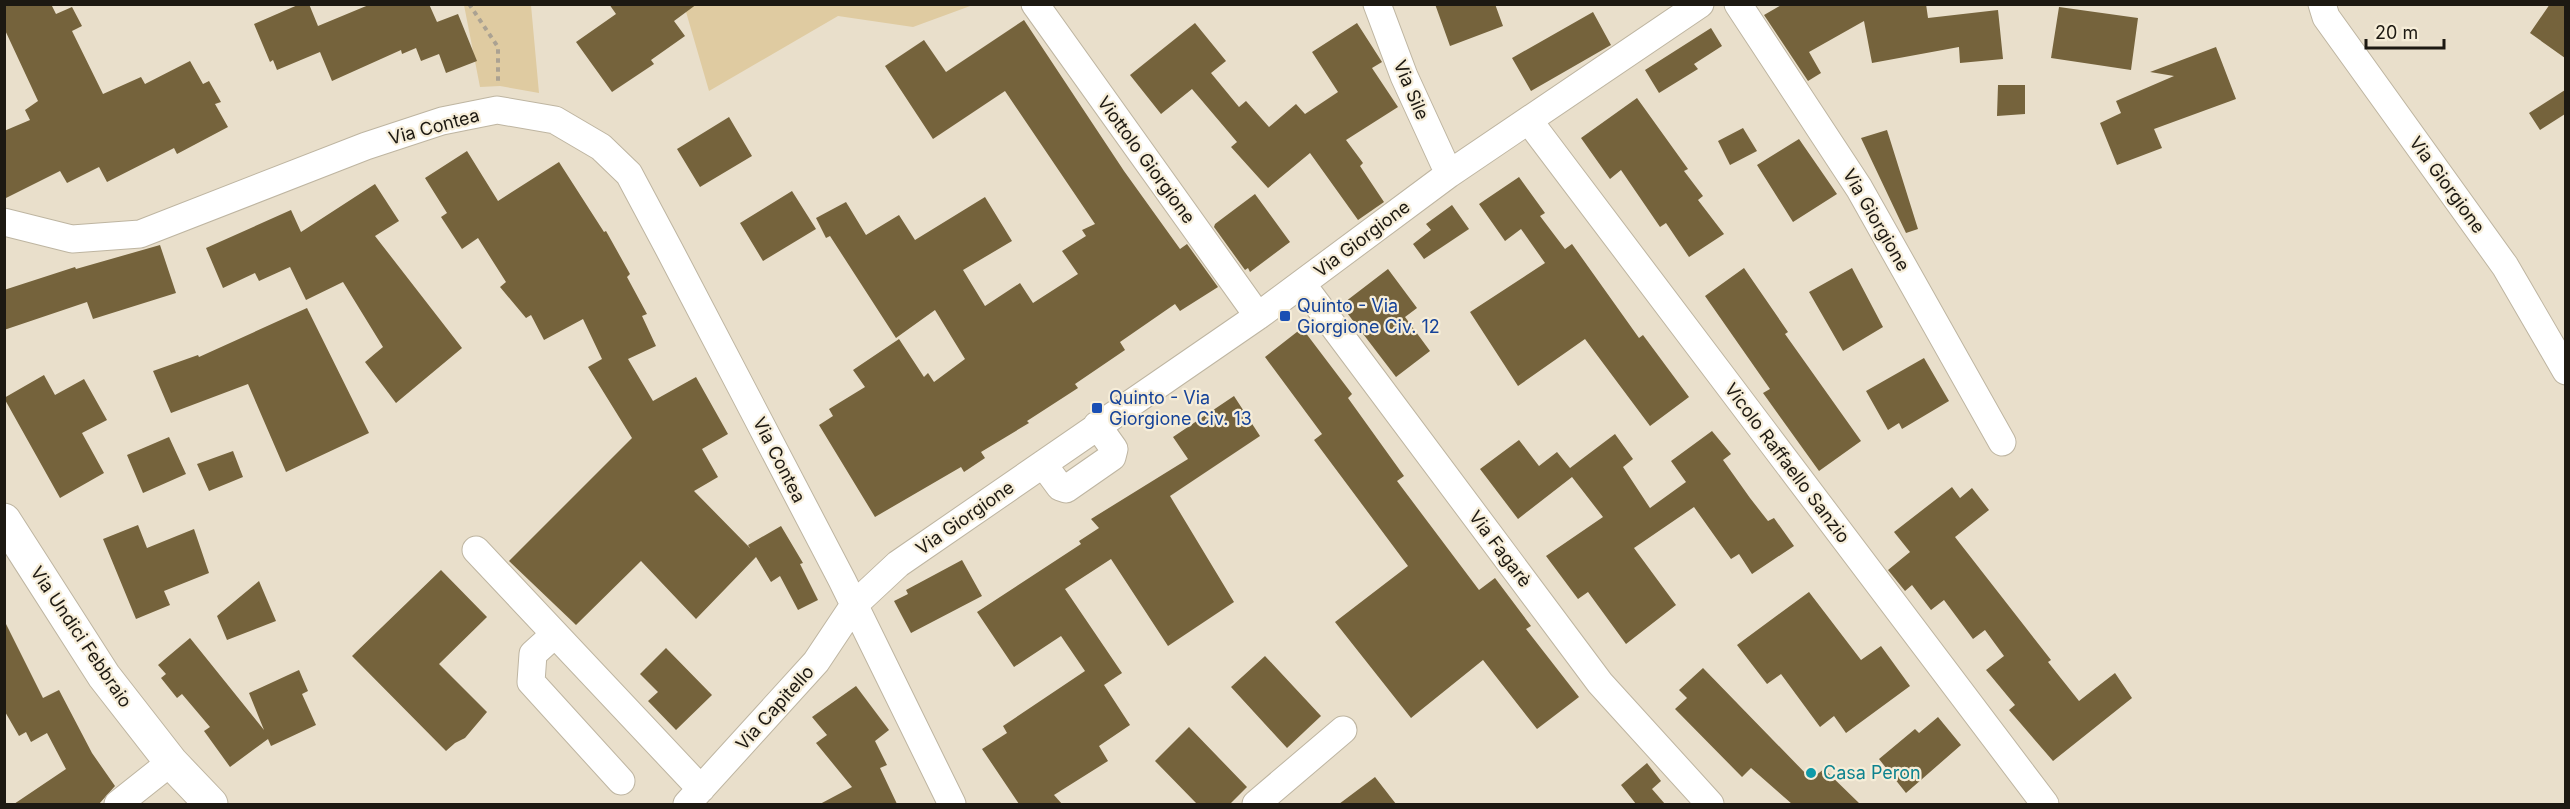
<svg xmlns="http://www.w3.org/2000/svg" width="2570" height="809" font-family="Inter,sans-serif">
  <rect width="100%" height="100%" fill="#e9dfcb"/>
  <!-- green -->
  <path fill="#dfcba1" d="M 464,5 L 531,5 L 539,93 L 500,86 L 480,87 Z
    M 684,5 L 973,5 L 913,27 L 838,16 L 709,91 Z"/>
  <!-- building -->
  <path fill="#75633c" d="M 4,4 L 51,4 L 56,14 L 72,7 L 82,26 L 72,31 L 103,94 L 141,77 L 145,84 L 190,61 L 203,84 L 209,81 L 221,102 L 215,104 L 228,127 L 177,154 L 174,148 L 107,182 L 99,167 L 67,183 L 60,171 L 4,199 L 4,131 L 30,120 L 25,110 L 38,101 L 4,28 Z
    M 300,4 L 309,4 L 318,26 L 371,4 L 429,4 L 437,22 L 458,14 L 477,61 L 446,73 L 439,54 L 421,61 L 416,48 L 402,54 L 401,50 L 332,81 L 320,52 L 277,70 L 273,60 L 270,62 L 254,24 Z
    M 609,4 L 697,4 L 674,21 L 685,36 L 651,60 L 654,64 L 612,92 L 576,42 L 616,14 Z
    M 1435,4 L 1495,4 L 1503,26 L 1450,46 Z
    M 1783,4 L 1926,4 L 1928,18 L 1998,10 L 2003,59 L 1960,63 L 1959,47 L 1872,63 L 1864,21 L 1809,52 L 1821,73 L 1808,81 L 1764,15 Z
    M 2550,4 L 2565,4 L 2565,58 L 2530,33 Z
    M 2059,7 L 2138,18 L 2131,70 L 2051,58 Z
    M 1593,12 L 1611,45 L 1531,91 L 1512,58 Z
    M 1024,20 L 1124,171 L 1180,249 L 1187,244 L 1218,287 L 1180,311 L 1175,304 L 1120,342 L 1125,350 L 1075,384 L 1078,388 L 1027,421 L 1029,423 L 981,452 L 985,458 L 964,472 L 961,467 L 875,517 L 819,425 L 833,416 L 829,409 L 865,387 L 853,370 L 899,339 L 924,377 L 928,373 L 934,382 L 965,359 L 935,310 L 896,338 L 830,236 L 826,238 L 816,218 L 846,202 L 866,235 L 899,215 L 915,240 L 985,197 L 1012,241 L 963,270 L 985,306 L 1020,283 L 1033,303 L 1078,274 L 1062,251 L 1086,236 L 1082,230 L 1095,224 L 1005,91 L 933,139 L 885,66 L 924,40 L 946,72 Z
    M 1195,23 L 1226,61 L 1211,73 L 1239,107 L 1246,101 L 1269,127 L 1296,104 L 1305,114 L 1338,92 L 1312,52 L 1357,23 L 1382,62 L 1372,68 L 1398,107 L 1346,140 L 1363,163 L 1360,166 L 1384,202 L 1358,220 L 1310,153 L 1268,188 L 1231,147 L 1237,142 L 1192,89 L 1161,114 L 1130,75 Z
    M 1711,28 L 1722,46 L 1694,64 L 1698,69 L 1659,93 L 1645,70 Z
    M 2216,47 L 2236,99 L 2154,129 L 2162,148 L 2117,165 L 2100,123 L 2121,113 L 2116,101 L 2174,76 L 2150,72 Z
    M 1998,85 L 2025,85 L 2025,114 L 1997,116 Z
    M 2565,90 L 2565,114 L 2540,130 L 2529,113 Z
    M 1637,98 L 1688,169 L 1684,171 L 1703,196 L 1698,200 L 1724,234 L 1689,257 L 1666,223 L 1660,227 L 1621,170 L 1610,179 L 1581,138 Z
    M 729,117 L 752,156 L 700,187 L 677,149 Z
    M 1743,128 L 1757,151 L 1730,165 L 1718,141 Z
    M 1887,130 L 1918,229 L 1906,233 L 1861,138 Z
    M 1799,139 L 1837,194 L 1793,222 L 1757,165 Z
    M 467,151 L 498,201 L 559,162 L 604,232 L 606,231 L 630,274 L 627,277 L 647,314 L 642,316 L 656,346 L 628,359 L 653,401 L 696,377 L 728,434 L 702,449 L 718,477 L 694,491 L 750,548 L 748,545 L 781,526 L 803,563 L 800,564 L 818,600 L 798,610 L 780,576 L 771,582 L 756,557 L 696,619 L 641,561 L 576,625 L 509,561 L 632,438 L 588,367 L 602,359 L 583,319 L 544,340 L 531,315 L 526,318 L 500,287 L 506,282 L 478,238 L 462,249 L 441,217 L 447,213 L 425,178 Z
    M 1519,177 L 1545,213 L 1540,216 L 1565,249 L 1572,244 L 1639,338 L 1643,335 L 1689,397 L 1650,426 L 1585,339 L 1518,386 L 1470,312 L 1545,263 L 1521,229 L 1505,241 L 1479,204 Z
    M 375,184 L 399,221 L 375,236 L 462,348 L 396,403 L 365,362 L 383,347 L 343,282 L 306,300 L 290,267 L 259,281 L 255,273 L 223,288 L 206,248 L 291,210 L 301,232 Z
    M 792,191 L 816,229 L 763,261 L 740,223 Z
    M 1255,194 L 1290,242 L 1250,272 L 1248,268 L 1245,270 L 1214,227 L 1215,224 Z
    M 1452,205 L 1469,229 L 1424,259 L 1413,244 L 1431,230 L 1426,224 Z
    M 160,245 L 176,293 L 93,319 L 87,302 L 4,330 L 4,290 L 75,267 L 76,269 Z
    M 1744,268 L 1788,332 L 1785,334 L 1861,441 L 1819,471 L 1763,393 L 1770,389 L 1705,296 Z
    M 1852,268 L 1883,327 L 1843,351 L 1809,292 Z
    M 1388,269 L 1417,308 L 1405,317 L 1430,351 L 1396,377 L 1341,305 Z
    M 307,308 L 369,433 L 286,472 L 248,384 L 171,413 L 153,371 L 198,355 L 199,357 Z
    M 1302,328 L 1352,394 L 1348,398 L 1404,476 L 1397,481 L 1479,590 L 1495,578 L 1531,626 L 1526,629 L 1579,697 L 1537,729 L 1483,660 L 1411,718 L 1335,622 L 1408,566 L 1314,440 L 1322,434 L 1265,357 Z
    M 1924,358 L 1949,401 L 1902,429 L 1899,423 L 1888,430 L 1866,391 Z
    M 44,375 L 55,395 L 84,379 L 107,420 L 82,433 L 104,473 L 60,498 L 4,398 Z
    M 1234,396 L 1260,436 L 1170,496 L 1234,602 L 1168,646 L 1111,559 L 1065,589 L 1122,673 L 1104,685 L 1130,725 L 1099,746 L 1108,761 L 1054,795 L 1062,804 L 1019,804 L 982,749 L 1007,733 L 1003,726 L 1085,671 L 1061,636 L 1014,667 L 977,612 L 1081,544 L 1079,541 L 1099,528 L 1091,519 L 1188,459 L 1173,437 Z
    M 1712,431 L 1731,454 L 1723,460 L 1750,498 L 1768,521 L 1774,518 L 1794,546 L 1752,574 L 1739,554 L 1731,559 L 1694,507 L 1634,548 L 1676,605 L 1626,644 L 1588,592 L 1578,599 L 1546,556 L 1603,517 L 1572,477 L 1518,519 L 1480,469 L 1519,440 L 1539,466 L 1557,452 L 1570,468 L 1615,434 L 1633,459 L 1623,467 L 1650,508 L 1686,482 L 1671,461 Z
    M 169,437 L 186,474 L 143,493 L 127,455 Z
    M 233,451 L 243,477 L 209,491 L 197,464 Z
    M 1952,487 L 1960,498 L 1972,488 L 1989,510 L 1955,537 L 2051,660 L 2048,662 L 2079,701 L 2115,673 L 2132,698 L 2053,761 L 2009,710 L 2015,705 L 1986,670 L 2004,656 L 1985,630 L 1973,639 L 1944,600 L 1931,610 L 1912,585 L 1905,591 L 1888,570 L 1910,552 L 1894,532 Z
    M 138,525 L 147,548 L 194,529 L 209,573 L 164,591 L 170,605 L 136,619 L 103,539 Z
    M 962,560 L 982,596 L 911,633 L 894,601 L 908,594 L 906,590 Z
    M 441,570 L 487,617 L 439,664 L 487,712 L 465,738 L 455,743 L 446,751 L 352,656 Z
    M 259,581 L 276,621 L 227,640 L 217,616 Z
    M 1809,592 L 1861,660 L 1881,646 L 1910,686 L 1846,733 L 1834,716 L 1820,727 L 1781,674 L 1767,684 L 1737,645 Z
    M 4,620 L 43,698 L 59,690 L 92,753 L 115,786 L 99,804 L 14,804 L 66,769 L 47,733 L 31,742 L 26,732 L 19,736 L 4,710 Z
    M 190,638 L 264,730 L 249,693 L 299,670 L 308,691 L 302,694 L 316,725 L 271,746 L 268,739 L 230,767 L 204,731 L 210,727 L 182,694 L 177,698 L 161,678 L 166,674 L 158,665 Z
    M 666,648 L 712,695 L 676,730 L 648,701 L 658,692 L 640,674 Z
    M 1265,656 L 1321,716 L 1287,748 L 1231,687 Z
    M 1703,668 L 1811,779 L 1824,769 L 1860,804 L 1792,804 L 1751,768 L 1742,777 L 1675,709 L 1687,698 L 1679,690 Z
    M 856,686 L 889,730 L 875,741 L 887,765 L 880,768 L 897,804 L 820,804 L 852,787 L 816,743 L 827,735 L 812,717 Z
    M 1938,717 L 1961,745 L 1906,793 L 1879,759 L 1915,729 L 1919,733 Z
    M 1189,727 L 1247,787 L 1230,804 L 1197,804 L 1155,761 Z
    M 1647,763 L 1661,781 L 1652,789 L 1665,804 L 1636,804 L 1621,785 Z
    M 1375,777 L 1396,804 L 1339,804 Z"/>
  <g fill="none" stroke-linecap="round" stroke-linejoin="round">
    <!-- minor casing -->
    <g stroke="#beb5a1" stroke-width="29">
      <path id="minor" d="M 1035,4 L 1258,316
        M 1377,4 L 1404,76 L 1449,174
        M 1738,4 L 1859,188 L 2002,442
        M 2322,4 L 2326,17 L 2505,266 L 2566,371
        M 1529,121 L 2045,804
        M 4,222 L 72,239 L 140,234 L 366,146 L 442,121 L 497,110 L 555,120 L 601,147 L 629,174 L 669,249 L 842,580 L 952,804
        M 1302,284 L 1600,683 L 1710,804
        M 1043,464 L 1060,487 L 1066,489 L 1112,457 L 1114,449 L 1097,425
        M 476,550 L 701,789
        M 555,634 L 533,654 L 531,682 L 621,781
        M 118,804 L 171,762
        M 687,804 L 816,662 L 854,605 L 898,564 L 1258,316 L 1449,174 L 1700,4
        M 1256,804 L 1343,730"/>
    </g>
    <!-- major casing -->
    <g stroke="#beb5a1" stroke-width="35">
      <path id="major" d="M 4,520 L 104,676 L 171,762 L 211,804"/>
    </g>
    <!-- path -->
    <path stroke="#aba292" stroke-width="4" stroke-dasharray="4.5 4.5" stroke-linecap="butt" d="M 469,4 L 498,47 L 498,85"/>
    <!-- minor -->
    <use href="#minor" stroke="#fff" stroke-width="27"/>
    <!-- major -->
    <use href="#major" stroke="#fff" stroke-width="33"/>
  </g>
  <!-- markers -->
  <g fill="#1a4fb4" stroke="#f6edd8" stroke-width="2">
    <rect x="1279" y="310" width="12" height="12" rx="3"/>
    <rect x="1091" y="402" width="12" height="12" rx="3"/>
  </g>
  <circle fill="#0f9aa8" stroke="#f6edd8" stroke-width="2" cx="1811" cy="773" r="6"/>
  <g text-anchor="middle" stroke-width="4.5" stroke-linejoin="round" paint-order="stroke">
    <!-- street labels -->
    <g font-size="18" fill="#1d1912" stroke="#f6edd8">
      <text transform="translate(1411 90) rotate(67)" y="6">Via Sile</text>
      <text transform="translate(434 127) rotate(-15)" y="6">Via Contea</text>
      <text transform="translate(1146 160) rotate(54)" y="6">Viottolo Giorgione</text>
      <text transform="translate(2447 185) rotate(54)" y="6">Via Giorgione</text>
      <text transform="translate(1876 220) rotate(60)" y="6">Via Giorgione</text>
      <text transform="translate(1362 239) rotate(-37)" y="6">Via Giorgione</text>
      <text transform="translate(779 460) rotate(63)" y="6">Via Contea</text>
      <text transform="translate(1787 463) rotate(53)" y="6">Vicolo Raffaello Sanzio</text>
      <text transform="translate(965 518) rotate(-35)" y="6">Via Giorgione</text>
      <text transform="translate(1500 549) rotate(53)" y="6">Via Fagarè</text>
      <text transform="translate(81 637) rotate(56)" y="6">Via Undici Febbraio</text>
      <text transform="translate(775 708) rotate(-48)" y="6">Via Capitello</text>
    </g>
    <!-- transit labels -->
    <g font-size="18" fill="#164399" stroke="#f6edd8" text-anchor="start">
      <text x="1297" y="312">Quinto - Via<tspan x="1297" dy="21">Giorgione Civ. 12</tspan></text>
      <text x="1109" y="404">Quinto - Via<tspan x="1109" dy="21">Giorgione Civ. 13</tspan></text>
    </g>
    <!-- culture labels -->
    <g font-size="18" fill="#0d838f" stroke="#f6edd8" text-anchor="start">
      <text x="1823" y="779">Casa Peron</text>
    </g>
  </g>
  <!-- border -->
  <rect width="2570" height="809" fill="none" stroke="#1d1912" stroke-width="12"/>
  <!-- scale -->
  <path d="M2366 39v9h78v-9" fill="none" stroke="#1d1912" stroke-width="3"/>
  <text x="2375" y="39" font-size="18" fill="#1d1912" stroke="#f6edd8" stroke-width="4.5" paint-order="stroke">20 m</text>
</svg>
